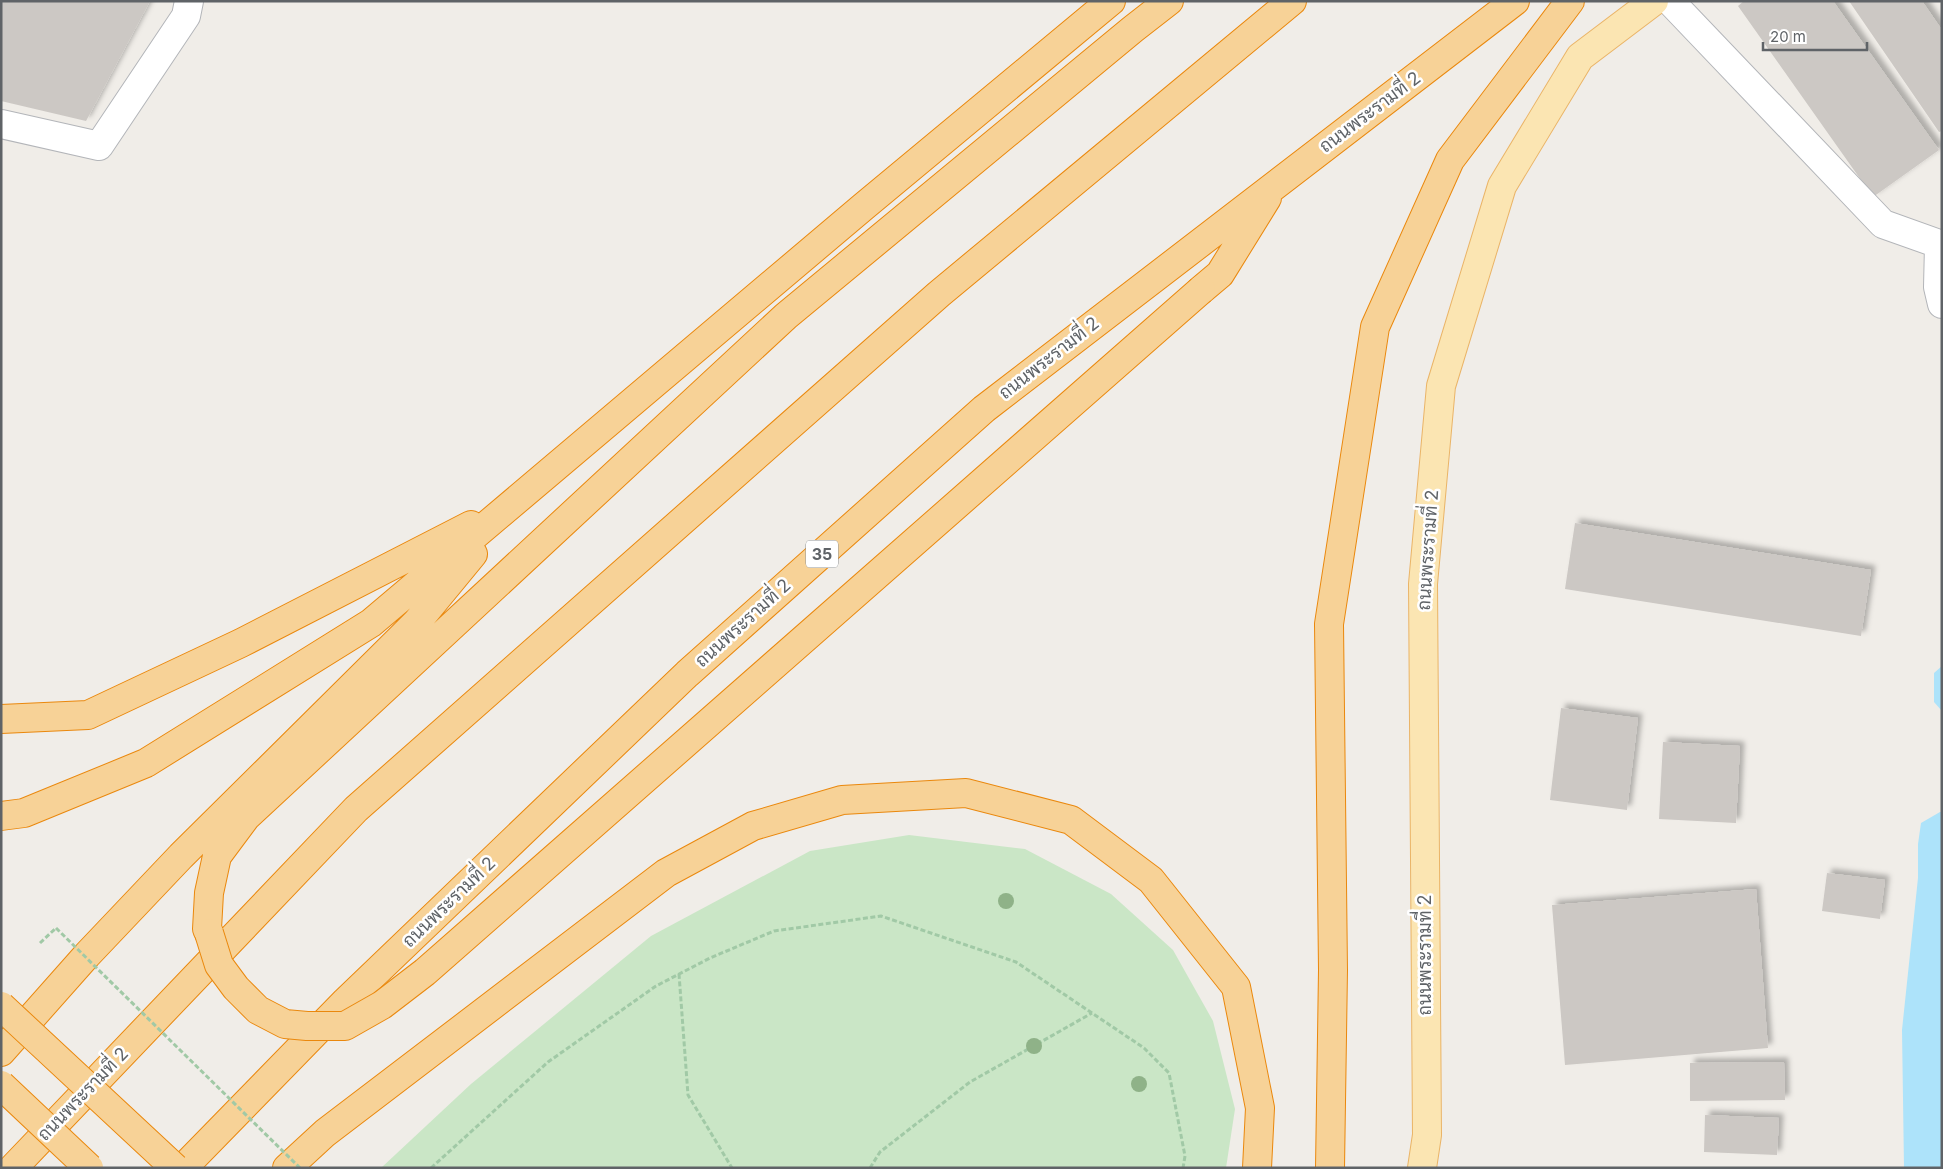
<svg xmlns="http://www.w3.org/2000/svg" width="1943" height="1169" font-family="Inter,Sarabun,sans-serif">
  <defs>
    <filter id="shadow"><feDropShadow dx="4.5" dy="-4.5" stdDeviation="2.5" flood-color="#0004"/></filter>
  </defs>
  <rect width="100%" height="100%" fill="#f0ede8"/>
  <!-- green -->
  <path fill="#cae6c6" d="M 909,835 L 1025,849 L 1111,894 L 1173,950 L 1213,1021 L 1235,1109 L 1226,1168 L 381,1168 L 471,1084 L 651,936 L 810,851 Z"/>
  <!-- water -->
  <path fill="#ade3fa" d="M 1942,666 L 1942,711 L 1934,702 L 1934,673 Z
    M 1940,812 L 1942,812 L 1942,1168 L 1904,1168 L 1902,1030 L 1918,878 L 1918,844 L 1921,823 Z"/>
  <!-- building -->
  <path fill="#ccc8c4" filter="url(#shadow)" d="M 1,1 L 150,1 L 86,121 L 1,101 Z
    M 1744,1 L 1833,1 L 1939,150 L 1873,197 L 1738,6 Z
    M 1849,1 L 1922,1 L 1942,30 L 1942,131 L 1939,132 Z
    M 1575,523 L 1871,570 L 1861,636 L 1565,589 Z
    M 1561,708 L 1638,718 L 1627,810 L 1550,800 Z
    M 1663,742 L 1740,746 L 1736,823 L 1659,819 Z
    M 1827,873 L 1885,880 L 1880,919 L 1822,911 Z
    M 1756,889 L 1768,1048 L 1565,1065 L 1552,905 Z
    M 1784,1062 L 1785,1100 L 1690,1101 L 1690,1063 Z
    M 1705,1115 L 1779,1118 L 1777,1155 L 1704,1152 Z"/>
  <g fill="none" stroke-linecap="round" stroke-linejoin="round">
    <!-- minor casing -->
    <g stroke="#b3b5b9" stroke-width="30">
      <path id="minor" d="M 1670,1 L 1883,224 L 1942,245
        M 1,124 L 99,146 L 186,16 L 189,1
        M 1939,245 L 1938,287 L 1942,304"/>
    </g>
    <!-- major casing -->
    <g stroke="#eab467" stroke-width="30">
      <path id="major" d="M 1422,1168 L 1427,1135 L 1423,584 L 1441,386 L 1502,186 L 1580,57 L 1654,1"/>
    </g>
    <!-- highway casing -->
    <g stroke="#ea880d" stroke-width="30">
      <path id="highway" d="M 1201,290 L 1220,274 L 1267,198
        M 1,719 L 88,715 L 241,643 L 471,525
        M 1,816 L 24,813 L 146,763 L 371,623 L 863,207 L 1111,1
        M 209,933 L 207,929 L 209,893 L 217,856 L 246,817 L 786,316 L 1133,29 L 1169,1
        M 1,1052 L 87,955 L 181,856 L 417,622 L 473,554
        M 13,1168 L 356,809 L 939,294 L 1292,1
        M 183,1168 L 346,1001 L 687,674 L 984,409 L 1515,1
        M 287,1168 L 325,1133 L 666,873 L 753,826 L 842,800 L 966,793 L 1071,820 L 1151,880 L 1236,987 L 1260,1108 L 1257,1168
        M 1330,1168 L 1333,970 L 1329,624 L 1375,327 L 1450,160 L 1570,1"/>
    </g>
    <!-- path -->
    <path stroke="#a1c9a6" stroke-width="3" stroke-dasharray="5 2.5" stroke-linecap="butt" d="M 40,943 L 56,928
      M 679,974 L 688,1095 L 732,1168
      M 431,1168 L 548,1062 L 656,986 L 710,958 L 774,931 L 881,916 L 1016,962 L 1144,1048 L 1169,1073 L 1185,1156 L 1183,1168
      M 870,1168 L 880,1152 L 970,1082 L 1092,1013"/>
    <!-- minor -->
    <use href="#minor" stroke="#fff" stroke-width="28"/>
    <!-- major -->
    <use href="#major" stroke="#fbe5b2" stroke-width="28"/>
    <!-- highway -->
    <use href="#highway" stroke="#f7d297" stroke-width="28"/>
    <!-- highway-bridge casing -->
    <g stroke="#ea880d" stroke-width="30" stroke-linecap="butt">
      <path id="highway-bridge" d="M 209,933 L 219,965 L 236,988 L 258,1010 L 285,1024 L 307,1026 L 345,1026 L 382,1005 L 425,972 L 1201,290
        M 1,1006 L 175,1168
        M 1,1085 L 89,1168"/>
    </g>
    <!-- path-bridge -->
    <path stroke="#a1c9a6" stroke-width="3" stroke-dasharray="5 2.5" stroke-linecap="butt" d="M 56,928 L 300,1168"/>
    <!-- highway-bridge -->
    <use href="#highway-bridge" stroke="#f7d297" stroke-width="28"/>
  </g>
  <!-- trees -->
  <g fill="#8fb288">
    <circle cx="1006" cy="901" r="8"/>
    <circle cx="1034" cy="1046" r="8"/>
    <circle cx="1139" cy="1084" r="8"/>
  </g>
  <g text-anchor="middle" stroke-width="5" stroke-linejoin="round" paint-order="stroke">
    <!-- shield labels -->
    <rect fill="#fff" stroke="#8f9295" stroke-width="1" x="806" y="540.5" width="32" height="27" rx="4"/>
    <g font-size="16" font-weight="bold" fill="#5f6367">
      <text x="822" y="560">35</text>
    </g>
    <!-- street labels -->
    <g font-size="18" fill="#5f6367" stroke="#fff">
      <text transform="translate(1370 112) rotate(-37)" y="6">ถนนพระรามที่ 2</text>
      <text transform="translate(1049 358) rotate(-38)" y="6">ถนนพระรามที่ 2</text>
      <text transform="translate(1428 550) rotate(-86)" y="6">ถนนพระรามที่ 2</text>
      <text transform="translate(743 623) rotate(-42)" y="6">ถนนพระรามที่ 2</text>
      <text transform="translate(449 902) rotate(-44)" y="6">ถนนพระรามที่ 2</text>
      <text transform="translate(1425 955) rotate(-90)" y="6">ถนนพระรามที่ 2</text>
      <text transform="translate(83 1094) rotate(-46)" y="6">ถนนพระรามที่ 2</text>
    </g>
  </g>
  <!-- border -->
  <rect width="1943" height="1169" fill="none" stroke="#5f6367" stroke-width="5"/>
  <!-- scale -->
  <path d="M1763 42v8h104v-8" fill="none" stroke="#5f6367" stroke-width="2.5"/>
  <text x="1770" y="42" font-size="15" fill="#5f6367" stroke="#ffffff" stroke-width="4" paint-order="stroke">20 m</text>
</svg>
